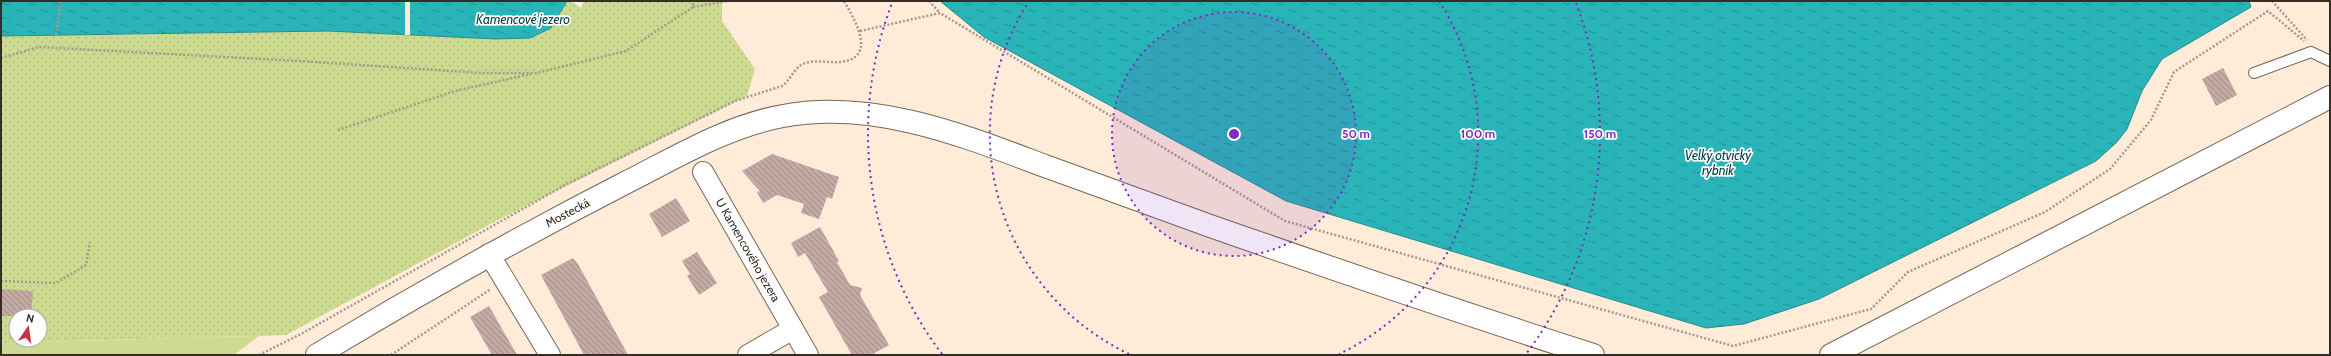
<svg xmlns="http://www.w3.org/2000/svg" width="2331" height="356" font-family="Cabin,sans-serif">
  <defs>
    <pattern id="park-dots" width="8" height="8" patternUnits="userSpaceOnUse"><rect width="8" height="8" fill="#ccdb8f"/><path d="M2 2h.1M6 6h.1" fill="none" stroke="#b0bc7b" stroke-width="1.8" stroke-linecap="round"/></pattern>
    <pattern id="water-ripples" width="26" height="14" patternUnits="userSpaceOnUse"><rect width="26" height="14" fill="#28b4b8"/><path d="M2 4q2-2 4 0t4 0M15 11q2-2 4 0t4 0" fill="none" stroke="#239395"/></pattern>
    <pattern id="building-back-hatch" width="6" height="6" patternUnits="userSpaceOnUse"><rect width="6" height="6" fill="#c4a9a5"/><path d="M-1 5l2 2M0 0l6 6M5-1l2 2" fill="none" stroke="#a08a86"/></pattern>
  </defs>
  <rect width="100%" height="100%" fill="#feebd8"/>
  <!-- green -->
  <path fill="#ccdb8f" d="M 259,336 L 234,355 L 1,355 L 1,343 Z"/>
  <!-- park -->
  <path fill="url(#park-dots)" fill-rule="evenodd" d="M 567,1 L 571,1 L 581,8 L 584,1 L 722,1 L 722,21 L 755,69 L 747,96 L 496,221 L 286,335 L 1,343 L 1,34 L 112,35 L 328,31 L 496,39 L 551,28 ZM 16,316 L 40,316 L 40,340 L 16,340 Z"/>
  <!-- water -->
  <path fill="url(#water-ripples)" stroke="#2c8c8c" d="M 1,1 L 567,1 L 551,28 L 530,38 L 496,39 L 328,31 L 1,36 Z
    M 940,1 L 2249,1 L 2251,7 L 2162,59 L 2142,91 L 2127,129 L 2117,142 L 2096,161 L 1819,299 L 1744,324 L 1706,328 L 1286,201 L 984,37 Z"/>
  <!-- pier -->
  <path fill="#feebd8" d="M 405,1 L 410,1 L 410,35 L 405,35 Z"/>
  <!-- building -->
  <path fill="url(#building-back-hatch)" d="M 2223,68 L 2237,95 L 2216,106 L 2202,79 Z
    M 772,154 L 839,177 L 832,199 L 827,197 L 819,219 L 801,213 L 804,204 L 777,195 L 763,203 L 757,192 L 760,191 L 742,171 Z
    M 676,198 L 690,221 L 662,237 L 649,214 Z
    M 820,227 L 839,261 L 837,262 L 850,285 L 862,288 L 860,295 L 889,345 L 871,355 L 852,355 L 819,297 L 828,292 L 805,253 L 798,257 L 791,243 Z
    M 697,252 L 717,283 L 699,295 L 687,276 L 690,274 L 682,261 Z
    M 573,258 L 578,264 L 628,355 L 584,355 L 541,275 Z
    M 1,289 L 33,291 L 31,316 L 1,316 Z
    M 489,306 L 517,355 L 492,355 L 470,317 Z"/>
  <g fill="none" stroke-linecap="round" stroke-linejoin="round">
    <!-- lane casing -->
    <g stroke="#776656" stroke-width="12">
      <path id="lane" d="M 2254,73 L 2311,52 L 2330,61"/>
    </g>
    <!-- street casing -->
    <g stroke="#776656" stroke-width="22">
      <g id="street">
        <path id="s1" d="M 703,172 L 808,355"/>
        <path d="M 489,254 L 550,355"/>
        <path d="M 748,355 L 793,329"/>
      </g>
    </g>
    <!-- secondary casing -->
    <g stroke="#776656" stroke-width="24">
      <g id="secondary">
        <path id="s2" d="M 317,355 C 418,294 520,237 625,183 C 675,158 727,126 783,116 C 873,99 962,135 1045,166 C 1101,186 1157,207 1213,227 C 1339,271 1466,314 1593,355"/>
        <path d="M 1831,355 L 2330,97"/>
      </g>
    </g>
    <!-- path -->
    <path stroke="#a7998c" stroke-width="2.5" stroke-dasharray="2 2" stroke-linecap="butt" d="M 929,1 L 940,13
      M 2272,1 L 2307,40
      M 693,7 L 727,1
      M 860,31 L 940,13 L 1285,221 L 1733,346 L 1871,309 L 1908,272 L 2045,212 L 2110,169 L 2151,120 L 2174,72 L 2268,11 L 2304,41
      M 56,35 L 61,1
      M 1,58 L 39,47 L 300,61 L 482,73 L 536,73 L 626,51 L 693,7 L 693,1
      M 338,130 L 455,91 L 531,74
      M 1,281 L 56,283 L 86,265 L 90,242
      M 259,355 L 301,334 L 567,184 L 735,101 L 782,86 C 790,81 794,68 803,64 C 814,59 828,63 840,62 C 879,58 854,19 844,1
      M 391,355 L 491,289"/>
    <!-- lane -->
    <use href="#lane" stroke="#fff" stroke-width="10"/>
    <!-- street -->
    <use href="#street" stroke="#fff" stroke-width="20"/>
    <!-- secondary -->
    <use href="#secondary" stroke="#fff" stroke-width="22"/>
  </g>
  <!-- distance rings -->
  <circle cx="1234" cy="134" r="122" fill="#7b2cbf" fill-opacity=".12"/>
  <g fill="none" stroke="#7b2cbf" stroke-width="2" stroke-dasharray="2 4">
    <circle cx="1234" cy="134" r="122"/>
    <path d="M1129 354A244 244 0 0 1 1029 1M1439 1A244 244 0 0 1 1339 354"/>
    <path d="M942 354A366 366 0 0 1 892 3M1576 3A366 366 0 0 1 1526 354"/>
  </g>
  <g text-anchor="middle" stroke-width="3.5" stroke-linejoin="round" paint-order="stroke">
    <!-- street labels -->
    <g font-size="12" fill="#342d26" stroke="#fff">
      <text dy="4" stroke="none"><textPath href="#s2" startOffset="288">Mostecká</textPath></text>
      <text dy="4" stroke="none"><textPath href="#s1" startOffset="90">U Kamencového jezera</textPath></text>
    </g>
    <!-- water labels -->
    <g font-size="13" font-style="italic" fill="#044243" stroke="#fff">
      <text x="523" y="24">Kamencové jezero</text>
      <text x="1718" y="160">Velký otvický<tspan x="1718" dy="15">rybník</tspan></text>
    </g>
  </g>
  <circle cx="1234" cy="134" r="6" fill="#7b2cbf" stroke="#fff" stroke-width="2"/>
  <g font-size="12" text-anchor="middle" font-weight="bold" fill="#7b2cbf" stroke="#fff" stroke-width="3.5" stroke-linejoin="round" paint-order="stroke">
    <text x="1356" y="138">50 m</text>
    <text x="1478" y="138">100 m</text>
    <text x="1600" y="138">150 m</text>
  </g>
  <!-- border -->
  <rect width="2331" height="356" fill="none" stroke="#342d26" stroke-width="4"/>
  <!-- north arrow -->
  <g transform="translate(28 328) rotate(13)"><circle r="19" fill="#ffffff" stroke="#aeaba8"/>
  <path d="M0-3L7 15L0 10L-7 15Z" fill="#c43442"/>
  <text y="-6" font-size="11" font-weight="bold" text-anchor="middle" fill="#342d26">N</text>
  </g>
</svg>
